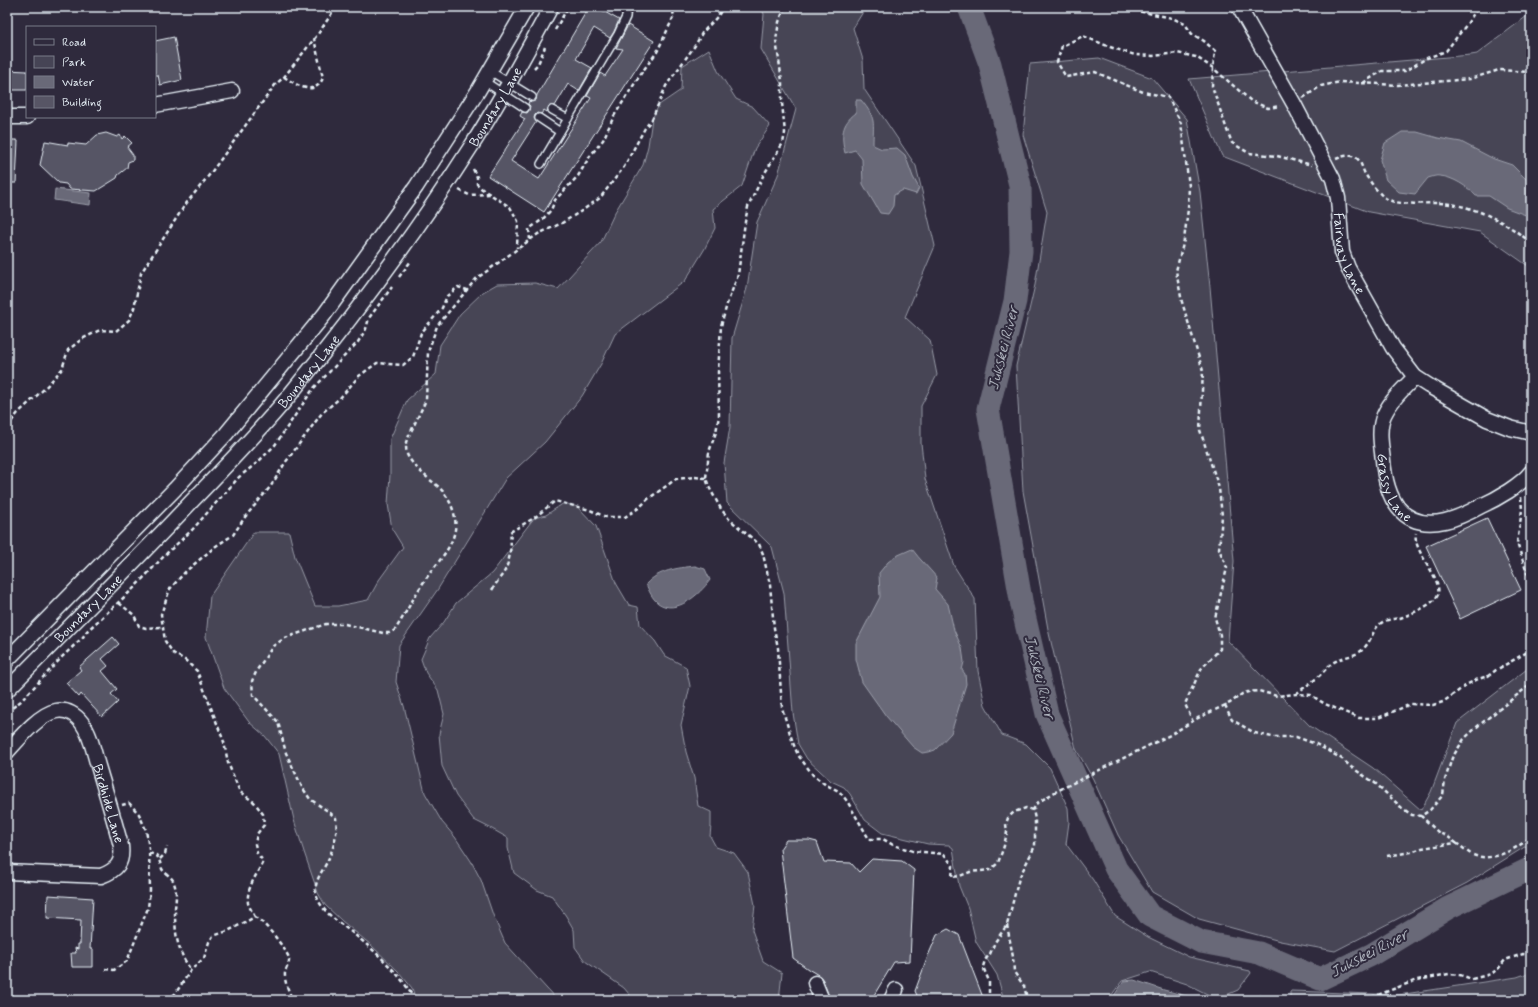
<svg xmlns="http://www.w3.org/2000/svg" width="1538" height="1007" font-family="Mynerve,sans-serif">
  <rect width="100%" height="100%" fill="#2f2a3d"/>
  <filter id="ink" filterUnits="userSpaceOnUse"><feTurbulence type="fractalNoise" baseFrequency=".025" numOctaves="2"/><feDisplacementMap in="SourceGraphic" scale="8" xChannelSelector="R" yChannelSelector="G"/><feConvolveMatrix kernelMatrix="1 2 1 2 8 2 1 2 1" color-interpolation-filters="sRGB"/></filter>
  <g filter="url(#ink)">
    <!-- green -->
    <path fill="#464455" stroke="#979aa6" d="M 761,7 L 866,7 L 853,28 L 863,60 L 864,89 L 916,166 L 935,246 L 905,317 L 930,340 L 937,375 L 921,406 L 921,443 L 925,479 L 954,566 L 975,599 L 978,671 L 985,705 L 1002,735 L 1026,744 L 1050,768 L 1068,808 L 1069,822 L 1066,844 L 1093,880 L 1115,916 L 1148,937 L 1189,957 L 1250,971 L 1251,973 L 1238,990 L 1217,999 L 1187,984 L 1150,972 L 1122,981 L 1108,1000 L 1004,1000 L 997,975 L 976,942 L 968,908 L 959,886 L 953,848 L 949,845 L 928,844 L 882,833 L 865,820 L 850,794 L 844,787 L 831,781 L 807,759 L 798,744 L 793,713 L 784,593 L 772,547 L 727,503 L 724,463 L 730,427 L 732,338 L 747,288 L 757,222 L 778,175 L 796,109 L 761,49 L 764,14 Z
      M 1531,13 L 1531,268 L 1480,232 L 1369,212 L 1222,156 L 1189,79 L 1471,55 L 1477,54 Z
      M 709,49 L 718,71 L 736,99 L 753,107 L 770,126 L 755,148 L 742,186 L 713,209 L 715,228 L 704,250 L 685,281 L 615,334 L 601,364 L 582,396 L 545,442 L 506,478 L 438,589 L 399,645 L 396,682 L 404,706 L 425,793 L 442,822 L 455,837 L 471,861 L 481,880 L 493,915 L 505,943 L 557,1000 L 416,1000 L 412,988 L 398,971 L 371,945 L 342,921 L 325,905 L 318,893 L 304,852 L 294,820 L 279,754 L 265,736 L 249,722 L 224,688 L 206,637 L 210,596 L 254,532 L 289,532 L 295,557 L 315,606 L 338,606 L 368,600 L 379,580 L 403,547 L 392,529 L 388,504 L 390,475 L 390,439 L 407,400 L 436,374 L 440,345 L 460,314 L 483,292 L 497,284 L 535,283 L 558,289 L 601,242 L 615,212 L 643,165 L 648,146 L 652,119 L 659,105 L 681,90 L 682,66 Z
      M 1099,58 L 1152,78 L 1187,119 L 1200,192 L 1210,287 L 1234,561 L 1228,641 L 1310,726 L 1373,768 L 1421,810 L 1431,792 L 1457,723 L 1531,666 L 1531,843 L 1467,883 L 1335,951 L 1280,941 L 1199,919 L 1152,892 L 1118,835 L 1093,779 L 1076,749 L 1048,629 L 1023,491 L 1016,366 L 1035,285 L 1047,212 L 1023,135 L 1030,64 Z
      M 564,503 L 578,507 L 596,526 L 616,583 L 629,605 L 638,607 L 640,625 L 655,641 L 664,655 L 686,667 L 690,686 L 681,725 L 686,752 L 694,778 L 698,806 L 711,812 L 711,826 L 710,836 L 716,847 L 734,853 L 748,872 L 755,905 L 752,930 L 763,961 L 782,973 L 779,1000 L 634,1000 L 624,988 L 585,961 L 575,947 L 574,930 L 566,916 L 552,896 L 537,890 L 514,873 L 508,848 L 508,838 L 492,829 L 474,820 L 456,796 L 442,766 L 439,734 L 444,714 L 438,690 L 426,673 L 421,659 L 430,638 L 444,622 L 456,603 L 492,573 L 534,518 L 546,515 Z
      M 1531,972 L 1531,1000 L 1290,1000 L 1290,991 L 1292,991 L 1398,995 L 1517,977 Z"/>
    <!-- water -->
    <path fill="#696978" stroke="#9c9fab" d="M 856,100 L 861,100 C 877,119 873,122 873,145 L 882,149 L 897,148 L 905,155 L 913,177 L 919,188 L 916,194 L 903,190 L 894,195 L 893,206 L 888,214 L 880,213 L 863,184 L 862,159 L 855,150 L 845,153 C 841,136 841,124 856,113 Z
      M 1402,132 L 1417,132 L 1438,138 L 1461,142 L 1494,159 L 1512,165 L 1525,178 L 1531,181 L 1531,217 L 1507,208 L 1489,196 L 1476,196 C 1468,187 1453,177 1440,176 C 1436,175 1432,177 1428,178 L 1415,194 L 1399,192 L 1386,180 L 1380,160 L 1385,143 Z
      M 55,189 L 91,193 L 90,205 L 54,200 Z
      M 912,549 C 920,560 929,568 937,578 L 935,589 L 948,604 L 954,630 L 962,648 L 964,662 L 962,670 L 965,674 L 966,684 L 951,733 L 935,750 L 929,752 L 922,753 L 913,747 L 886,716 L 862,682 L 856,659 L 856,643 L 880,597 L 879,573 L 888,562 L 896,556 Z
      M 695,566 L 705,569 L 710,580 C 700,594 676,616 658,603 C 652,598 649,591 646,584 C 659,570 677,568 695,566 Z
      M 1134,980 L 1164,990 L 1201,1000 L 1111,1000 L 1124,981 Z"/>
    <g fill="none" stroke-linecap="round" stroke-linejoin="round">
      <!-- river -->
      <path stroke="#696978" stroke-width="23" d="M 969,7 L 990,64 L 1020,185 L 1021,251 L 1015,301 L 988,409 L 1022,606 L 1047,714 L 1116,869 L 1150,916 L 1201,942 L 1259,953 L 1320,979 L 1371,955 L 1448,908 L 1531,868"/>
    </g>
    <!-- building -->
    <path fill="#575565" stroke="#e8f1f8" d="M 589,7 L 596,7 L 619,20 L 614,32 L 610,38 L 594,28 L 576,59 L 592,68 L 579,91 L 568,84 L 555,106 L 550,106 L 548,108 L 547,112 L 544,110 L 541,114 L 537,113 L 535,115 L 534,118 L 536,122 L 511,161 L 539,179 L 591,98 L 587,96 L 600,73 L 605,76 L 623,49 L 616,48 L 628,25 L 654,41 L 544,212 L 488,176 L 525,119 L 520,116 L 522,112 L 527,113 L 529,110 L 530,106 L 528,104 L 529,101 L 532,102 L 536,100 L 537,95 Z
      M 174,37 L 182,80 L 160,85 L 158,75 L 155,75 L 155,41 Z
      M 7,70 L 27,71 L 27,90 L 7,90 Z
      M 106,133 L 117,137 L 120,135 L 122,139 L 125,136 L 132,143 L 127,147 L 133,155 L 133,160 L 128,162 L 127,168 L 118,175 L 117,178 L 96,191 L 70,189 L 66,184 L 59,183 L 40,165 L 45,141 L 68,145 L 68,143 L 86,145 L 97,135 Z
      M 7,140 L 16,140 L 18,141 L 16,183 L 7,183 Z
      M 1487,518 L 1521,590 L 1460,619 L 1426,546 Z
      M 113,637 L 119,644 L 102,659 L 108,666 L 102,671 L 117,689 L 111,694 L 118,702 L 102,717 L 81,694 L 79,697 L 66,683 L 81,670 L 79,667 Z
      M 786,840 L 809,840 L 817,842 L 824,862 L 851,863 L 859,872 L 872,859 L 902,861 L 914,870 L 910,961 L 894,962 L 871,1000 L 830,1000 L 823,980 L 820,976 L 808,969 L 793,958 L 780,849 Z
      M 48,895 L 93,898 L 90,949 L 93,949 L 93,967 L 72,967 L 71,953 L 76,953 L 75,948 L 78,949 L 78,944 L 80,944 L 81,920 L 47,918 Z
      M 948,929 L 959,935 L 984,1000 L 919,1000 L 915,991 L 928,956 L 937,935 Z"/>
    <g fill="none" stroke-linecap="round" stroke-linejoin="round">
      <!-- lane casing -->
      <g stroke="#e8f1f8" stroke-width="10">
        <path id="lane" d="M 490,71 L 532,97
          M 484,81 L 525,108
          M 552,110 L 568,119
          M 539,118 L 560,132
          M 541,164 L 618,34 L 626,17 L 627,7"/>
      </g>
      <!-- street casing -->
      <g stroke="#e8f1f8" stroke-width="17">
        <g id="street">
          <path id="s1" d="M 1239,7 L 1294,104 L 1333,179 L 1338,198 L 1342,252 L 1348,268 L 1393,348 L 1415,377 L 1429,386 L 1487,419 L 1510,428 L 1531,433"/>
          <path d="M 155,105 L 232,91"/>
          <path d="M 7,117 L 27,117"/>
          <path id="s2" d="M 1415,377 C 1404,388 1391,400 1384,415 C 1378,428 1381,445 1383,460 C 1386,496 1400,531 1445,521 C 1458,518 1470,512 1481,506 C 1497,499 1521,485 1531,472"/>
          <path d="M 7,660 L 175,489 L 226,434 L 324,315 L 416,187 L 478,91 L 527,7"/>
          <path id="s3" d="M 7,690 C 69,627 132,565 192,501 C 225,467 258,433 288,397 C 354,316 416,233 472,145 C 501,100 526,53 551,7"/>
          <path id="s4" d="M 7,752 C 18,740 39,714 56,711 C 67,709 76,715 82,723 C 91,735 94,753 98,766 C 106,793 114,819 121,846 C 123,863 117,870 101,876 L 7,872"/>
          <path d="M 815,983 L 822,1000"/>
          <path d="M 891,1000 L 896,990"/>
        </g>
      </g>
      <!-- path -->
      <path stroke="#e8f1f8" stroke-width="2.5" stroke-dasharray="4 3" stroke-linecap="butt" d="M 785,7 L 779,22 L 776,40 L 782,81 L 782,103 L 785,133 L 783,143 L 763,176 L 748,207 L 745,222 L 738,275 L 727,304 L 721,326 L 718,372 L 719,416 L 716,432 L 709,452 L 706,478 L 709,487 L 721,509 L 729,519 L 759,544 L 763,554 L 770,585 L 774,628 L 778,648 L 782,708 L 793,743 L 798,755 L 813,775 L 826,785 L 839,791 L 847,801 L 869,839 L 883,839 L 893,845 L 913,851 L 944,854 L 953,866 L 952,877 L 960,876 L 970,872 L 990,870 L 998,863 L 1004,846 L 1007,832 L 1006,824 L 1008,818 L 1014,812 L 1026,808 L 1033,810
        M 1128,7 L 1129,9 L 1172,18 L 1185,24 L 1192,34 L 1204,41 L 1215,51 L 1213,68 L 1212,86 L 1227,130 L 1232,143 L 1249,153 L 1277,156 L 1312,165
        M 555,30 L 568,7
        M 534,68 L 538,64 L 545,47
        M 284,77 C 296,84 314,98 323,78 L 314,39
        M 1363,83 L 1382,71 L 1405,71 L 1427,58 L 1446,51 L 1467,24 L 1478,7
        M 1303,98 L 1321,86 L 1340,82 L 1398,85 L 1470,79 L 1499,70 L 1531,72
        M 1336,159 C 1345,155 1354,153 1360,162 C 1362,166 1363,170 1365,174 C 1369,180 1380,196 1387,199 C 1400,206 1423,203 1438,203 C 1471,204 1506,221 1531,243
        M 473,169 L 477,177 L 477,184 L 482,189 L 510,207 L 518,221 L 517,248
        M 459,190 L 469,195 L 490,194
        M 530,240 L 529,229 L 543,219 L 551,210 L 555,200 L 578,176 L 590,156 L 603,140 L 614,116 L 642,72 L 657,52 L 674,16 L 672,7
        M 399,277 L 411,261
        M 7,427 L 18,413 L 45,388 L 62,369 L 68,350 L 82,339 L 100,330 L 116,331 L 129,320 L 134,308 L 141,273 L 185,205 L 210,174 L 275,85 L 284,77 L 318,34 L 336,7
        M 1521,497 L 1522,510 L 1517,543 L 1527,573 L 1531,577
        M 492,590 C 495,585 499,579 503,574 C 510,563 512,545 510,532 L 534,518 L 555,501 L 590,510 L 606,517 L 625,517 L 640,507 L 648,499 L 676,479 L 694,477 L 706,478
        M 119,603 L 134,615 L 139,626 L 146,628 L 162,627
        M 1296,694 C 1303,688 1311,683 1318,677 C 1324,672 1329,664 1336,661 C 1346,655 1357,657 1365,647 C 1373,638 1373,626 1385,621 C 1390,619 1395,619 1400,618 C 1409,615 1436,604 1438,594 C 1442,576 1412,552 1416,533
        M 1225,705 L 1232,720 L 1255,733 L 1272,737 L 1296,737 L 1316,744 L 1342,759 L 1351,767 L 1375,783 L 1402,808 L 1412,815 L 1421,816 L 1430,810 L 1443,795 L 1445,780 L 1452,758 L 1464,739 L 1478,726 L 1531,684
        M 7,712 L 21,701 L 63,656 L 83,637 L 87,631 L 132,590 L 167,553 L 192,530 L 239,477 L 258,462 L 275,445 L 313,389 L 358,342 L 366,329 L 369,318 L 392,287
        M 1193,722 L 1185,704 L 1201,669 L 1220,649 L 1220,635 L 1215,618 L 1227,568 L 1219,549 L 1222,516 L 1219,488 L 1200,430 L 1203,371 L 1182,302 L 1176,271 L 1184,240 L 1188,209 L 1189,186 L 1181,123 L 1168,97 L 1143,92 L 1095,72 L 1066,77 L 1057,62 L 1062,46 L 1083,36 L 1110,47 L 1135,55 L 1153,56 L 1177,53 L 1196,57 L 1213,68 L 1251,101 L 1268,108 L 1280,106
        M 1456,843 C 1461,846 1466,851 1471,854 C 1491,864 1516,849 1531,837
        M 149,853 L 156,855 C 160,859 160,864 162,869 C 165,874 173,877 174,883 C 177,891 176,899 175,908 C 175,933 176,949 191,970
        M 1387,856 L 1411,852 L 1422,848 L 1456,843 L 1447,836 L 1439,833 L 1421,816
        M 160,859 L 165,854 L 167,847
        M 255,917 C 253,913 249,907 248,903 C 246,887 258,874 263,861 L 257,853 L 255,844 L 257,834 L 264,825 L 263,814 L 254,802 L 240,792 L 228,763 L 224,742 L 197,671 L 185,660 L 173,653 L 165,641 L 161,614 L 170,589 L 186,571 L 216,546 L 233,535 L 245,517 L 271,486 L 285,463 L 322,413 L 340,398 L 359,376 L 377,363 L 403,365 L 413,357 L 421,333 L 442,308 L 447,296 L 458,287 L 467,290
        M 1007,925 L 1013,957 L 1014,972 L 1024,986 L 1026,994 L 1023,1000
        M 105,969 L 114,970 L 127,961 L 148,908 L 150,890 L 149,849 L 146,830 L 139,814 L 129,803 L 122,805
        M 167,1000 L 175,994 L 191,970 L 204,958 L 209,942 L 213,936 L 228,931 L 255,917 C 264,921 286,949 289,958 C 290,965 284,970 285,976 C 285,985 290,992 292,1000
        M 414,1000 C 406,979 373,949 355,935 C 341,923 321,913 316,894 C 313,882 324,869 328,860 C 334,847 338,832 336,818 L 329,812 L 310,799 L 302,787 L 286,753 L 278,722 L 253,695 L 252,681 L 257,670 L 273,646 L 285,638 L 326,624 L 345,624 L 383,633 L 389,633 L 395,630 C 406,613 414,596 425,580 C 440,558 463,539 453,510 C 449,498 443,490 434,483 C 426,477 410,463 407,454 C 406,450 406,446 406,442 L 426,400 L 428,352 L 437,326 L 476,279 L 538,234 L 562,223 L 583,210 L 600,198 L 624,167 L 645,128 L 652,119 L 666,86 L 696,44 L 702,33 L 718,16 L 723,7
        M 989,1000 L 989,981 L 983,967 L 985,960 L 990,954 L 995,942 L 1007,925 L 1019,878 L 1035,846 L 1035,819 L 1033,810 L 1037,803 L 1055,792 L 1170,735 L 1198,718 L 1230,703 L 1242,694 L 1248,692 L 1259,691 L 1277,696 L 1296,694 L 1311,695 L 1325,704 L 1359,718 L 1378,718 L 1411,704 L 1433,705 L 1443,702 L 1468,684 L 1478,679 L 1488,676 L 1496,670 L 1531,650
        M 1246,1000 L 1248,998 L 1259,996 L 1287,1000
        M 1365,1000 L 1417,980 L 1449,974 L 1460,975 L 1472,979 L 1491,974 L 1499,968 L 1505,960 L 1523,954 L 1531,955"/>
      <!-- lane -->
      <use href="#lane" stroke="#2f2a3d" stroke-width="7"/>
      <!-- street -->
      <use href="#street" stroke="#2f2a3d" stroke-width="14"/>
    </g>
  </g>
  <g text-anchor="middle" stroke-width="4" stroke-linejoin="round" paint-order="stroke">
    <!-- street labels -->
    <g font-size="14" fill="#e8f1f8" stroke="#2f2a3d">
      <text dy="5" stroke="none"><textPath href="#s3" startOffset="763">Boundary Lane</textPath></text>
      <text dy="5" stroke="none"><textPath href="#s1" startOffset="273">Fairway Lane</textPath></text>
      <text dy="5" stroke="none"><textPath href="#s3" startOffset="439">Boundary Lane</textPath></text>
      <text dy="5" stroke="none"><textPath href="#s2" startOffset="125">Grassy Lane</textPath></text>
      <text dy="5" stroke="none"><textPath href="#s3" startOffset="115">Boundary Lane</textPath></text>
      <text dy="5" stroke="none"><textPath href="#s4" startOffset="180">Birdhide Lane</textPath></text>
    </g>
    <!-- water labels -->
    <g font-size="15" font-style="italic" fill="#afb4be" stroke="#2f2a3d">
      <text transform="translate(1003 348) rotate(-76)" y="5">Jukskei River</text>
      <text transform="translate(1040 677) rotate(76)" y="5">Jukskei River</text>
      <text transform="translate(1369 953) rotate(-28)" y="5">Jukskei River</text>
    </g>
  </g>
  <!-- margin -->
  <rect width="1538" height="1007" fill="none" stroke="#2f2a3d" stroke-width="24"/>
  <rect x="12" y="12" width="1514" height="983" fill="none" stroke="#e8f1f8" stroke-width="1.5" filter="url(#ink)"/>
  <!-- legend -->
  <rect x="26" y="26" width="130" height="92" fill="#2f2a3d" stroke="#797a88"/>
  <rect x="34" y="39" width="20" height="6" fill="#2f2a3d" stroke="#797a88"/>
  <text x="62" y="46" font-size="12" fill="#e8f1f8">Road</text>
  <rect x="34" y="56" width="20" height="12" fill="#464455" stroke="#797a88"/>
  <text x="62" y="66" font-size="12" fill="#e8f1f8">Park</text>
  <rect x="34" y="76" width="20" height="12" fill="#696978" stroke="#797a88"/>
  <text x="62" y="86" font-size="12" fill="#e8f1f8">Water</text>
  <rect x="34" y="96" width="20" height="12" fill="#575565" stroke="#797a88"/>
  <text x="62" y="106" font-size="12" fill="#e8f1f8">Building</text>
</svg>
